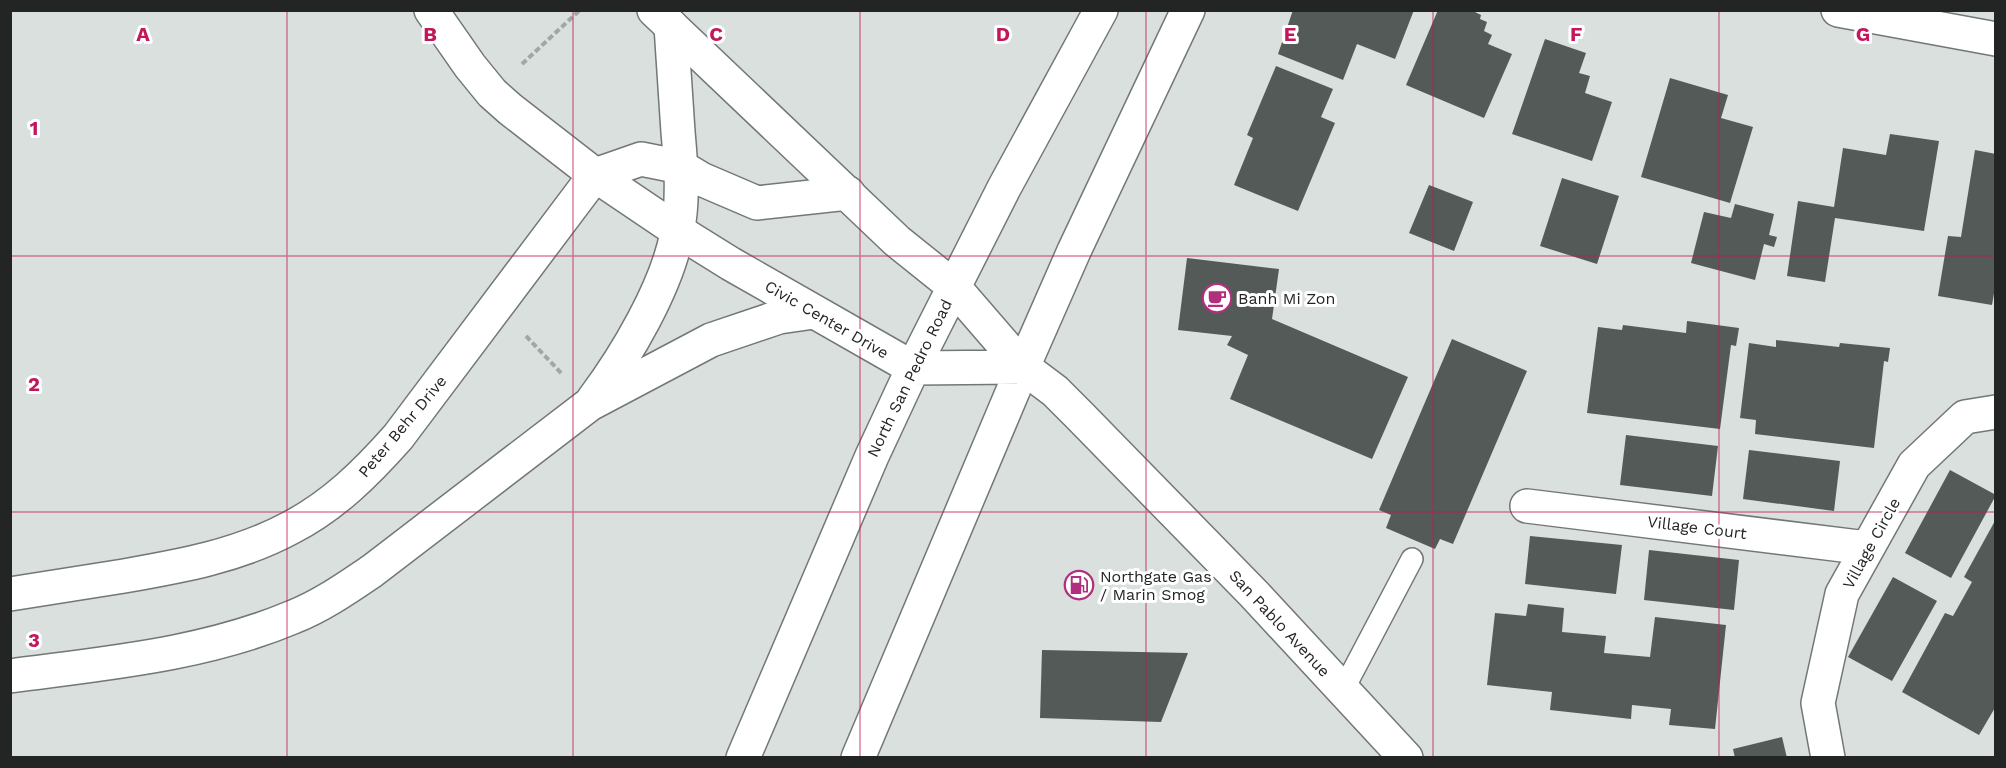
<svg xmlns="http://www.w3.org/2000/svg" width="2006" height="768" font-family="'Work Sans',sans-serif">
  <rect width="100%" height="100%" fill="#d9e0dd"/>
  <!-- building -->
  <path fill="#545a57" d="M 1293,10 L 1414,10 L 1395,59 L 1357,44 L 1343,80 L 1278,54 Z
    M 1438,10 L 1471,10 L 1481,15 L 1480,19 L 1487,22 L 1484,31 L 1492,35 L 1488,44 L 1512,54 L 1484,118 L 1406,85 Z
    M 1545,39 L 1586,53 L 1579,73 L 1590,76 L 1585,93 L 1612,102 L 1592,161 L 1512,134 Z
    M 1276,66 L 1333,89 L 1321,117 L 1335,123 L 1298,211 L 1234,185 L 1253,138 L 1247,135 Z
    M 1670,78 L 1728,95 L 1721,118 L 1753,127 L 1730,203 L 1641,177 Z
    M 1890,134 L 1939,141 L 1924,231 L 1835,218 L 1825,282 L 1787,276 L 1798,201 L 1834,207 L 1843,148 L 1886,155 Z
    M 1975,150 L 1996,154 L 1996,282 L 1992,305 L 1938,296 L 1948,236 L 1961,237 Z
    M 1562,178 L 1619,196 L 1597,264 L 1540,246 Z
    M 1429,185 L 1473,202 L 1454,251 L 1409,233 Z
    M 1735,204 L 1774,214 L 1769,235 L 1777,237 L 1774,247 L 1764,244 L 1755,280 L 1691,263 L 1704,212 L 1731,218 Z
    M 1187,258 L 1279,269 L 1272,319 L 1408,377 L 1372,459 L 1230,399 L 1248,355 L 1227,345 L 1232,336 L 1178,330 Z
    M 1687,321 L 1739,328 L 1736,346 L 1731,345 L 1720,429 L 1587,413 L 1598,327 L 1622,330 L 1623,325 L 1686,333 Z
    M 1452,339 L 1527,371 L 1453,544 L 1440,539 L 1435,549 L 1386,528 L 1391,515 L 1379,510 Z
    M 1776,340 L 1839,347 L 1840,343 L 1890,348 L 1888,362 L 1884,361 L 1874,448 L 1755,434 L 1756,420 L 1740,418 L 1749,343 L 1776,347 Z
    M 1626,435 L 1718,446 L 1712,496 L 1620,485 Z
    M 1749,450 L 1840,461 L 1834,511 L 1743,499 Z
    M 1950,470 L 1996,495 L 1951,578 L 1905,553 Z
    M 1996,519 L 1996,706 L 1979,735 L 1902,692 L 1945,613 L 1953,616 L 1972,582 L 1964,577 Z
    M 1530,536 L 1622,545 L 1616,594 L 1525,584 Z
    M 1649,550 L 1739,560 L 1734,610 L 1644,600 Z
    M 1893,577 L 1937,601 L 1892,681 L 1848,657 Z
    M 1528,604 L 1564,608 L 1562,632 L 1606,636 L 1604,653 L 1650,657 L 1655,617 L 1726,625 L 1715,729 L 1669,725 L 1671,709 L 1632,705 L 1631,719 L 1550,710 L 1552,692 L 1487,685 L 1495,613 L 1526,616 Z
    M 1042,650 L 1188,653 L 1161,722 L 1040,718 Z
    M 1782,737 L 1787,758 L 1735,758 L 1733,749 Z"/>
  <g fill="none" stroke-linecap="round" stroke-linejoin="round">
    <!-- lane casing -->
    <g stroke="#727875" stroke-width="24">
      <path id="lane" d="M 1343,690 L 1412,559"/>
    </g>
    <!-- street casing -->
    <g stroke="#727875" stroke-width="36">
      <path id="street" d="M 1838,10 L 1996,39
        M 1023,367 L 1055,391 L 1080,416 L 1254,594 L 1406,758
        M 593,400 C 626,356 667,287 677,233 C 684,200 681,165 678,132 C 676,97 673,61 671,26
        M 1527,506 L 1867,548
        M 10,594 C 48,588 86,582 124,576 C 181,566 238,556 290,528 C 333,506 366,473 398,437 L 595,175 L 641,159 L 681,167 L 701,179 L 757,203 L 848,193
        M 10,676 C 106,663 203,655 293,617 C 321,606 347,588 372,571 L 590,404 L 711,340 L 779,317 L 814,312
        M 1828,758 L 1818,703 L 1842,594 L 1914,465 L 1965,417 L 1996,412"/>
    </g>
    <!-- secondary casing -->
    <g stroke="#727875" stroke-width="36">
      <path id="secondary" d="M 431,10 L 470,66 L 492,93 L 510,109 L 595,175 L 678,231 L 731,264 L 913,368 L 1023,367
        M 654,10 L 897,241 L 953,286 L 1023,367
        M 743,758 L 872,456 L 913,368 L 1004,188 L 1101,10
        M 858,758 L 1023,367 L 1074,251 L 1188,10"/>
    </g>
    <!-- path -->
    <path stroke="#a2a7a5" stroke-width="4" stroke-dasharray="6 3" stroke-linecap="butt" d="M 522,64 L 580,10
      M 526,336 L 562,374"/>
    <!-- lane -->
    <use href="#lane" stroke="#fff" stroke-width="21"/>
    <!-- street -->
    <use href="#street" stroke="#fff" stroke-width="33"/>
    <!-- secondary -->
    <use href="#secondary" stroke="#fff" stroke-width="33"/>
  </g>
  <!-- grid -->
  <path fill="none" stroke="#c2185b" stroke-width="1.5" stroke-opacity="0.55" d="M 287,10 L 287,758M 573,10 L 573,758M 860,10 L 860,758M 1146,10 L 1146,758M 1433,10 L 1433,758M 1719,10 L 1719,758M 10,256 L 1996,256M 10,512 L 1996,512"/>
  <!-- icons -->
  <defs>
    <g id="cafe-ring" transform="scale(1.5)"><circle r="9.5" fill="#fff" stroke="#b1307d" stroke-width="1.5"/><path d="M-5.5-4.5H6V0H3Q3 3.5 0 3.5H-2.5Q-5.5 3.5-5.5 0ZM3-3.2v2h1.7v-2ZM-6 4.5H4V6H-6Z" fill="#b1307d"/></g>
    <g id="fuel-ring" transform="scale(1.5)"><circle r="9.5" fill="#fff" stroke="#b1307d" stroke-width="1.5"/><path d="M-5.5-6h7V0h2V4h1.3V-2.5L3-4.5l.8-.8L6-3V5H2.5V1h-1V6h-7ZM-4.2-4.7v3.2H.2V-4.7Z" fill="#b1307d"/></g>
  </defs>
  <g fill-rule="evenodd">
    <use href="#cafe-ring" x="1217" y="298"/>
    <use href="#fuel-ring" x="1079" y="585"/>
  </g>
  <g text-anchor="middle" stroke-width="6" stroke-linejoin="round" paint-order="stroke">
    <!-- poi labels -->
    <g font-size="16" fill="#232524" stroke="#fff" text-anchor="start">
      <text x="1238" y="304">Banh Mi Zon</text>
      <text x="1100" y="582">Northgate Gas<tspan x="1100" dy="18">/ Marin Smog</tspan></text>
    </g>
    <!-- street labels -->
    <g font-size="16" fill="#232524" stroke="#fff">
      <text transform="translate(827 319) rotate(30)" y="6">Civic Center Drive</text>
      <text transform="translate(909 378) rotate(-64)" y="6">North San Pedro Road</text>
      <text transform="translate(402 426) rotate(-50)" y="6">Peter Behr Drive</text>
      <text transform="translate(1697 527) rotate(7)" y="6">Village Court</text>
      <text transform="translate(1871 543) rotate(-61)" y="6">Village Circle</text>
      <text transform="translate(1280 623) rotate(47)" y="6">San Pablo Avenue</text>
    </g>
  </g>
  <g font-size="20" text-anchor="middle" font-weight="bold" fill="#c2185b" stroke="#fff" stroke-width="6" stroke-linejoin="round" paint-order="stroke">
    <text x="143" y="41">A</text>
    <text x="430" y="41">B</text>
    <text x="716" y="41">C</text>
    <text x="1003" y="41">D</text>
    <text x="1290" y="41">E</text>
    <text x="1576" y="41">F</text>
    <text x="1863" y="41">G</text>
    <text x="34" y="135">1</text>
    <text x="34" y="391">2</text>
    <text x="34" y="647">3</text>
  </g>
  <!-- border -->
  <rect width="2006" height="768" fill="none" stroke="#232524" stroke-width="24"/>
</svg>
